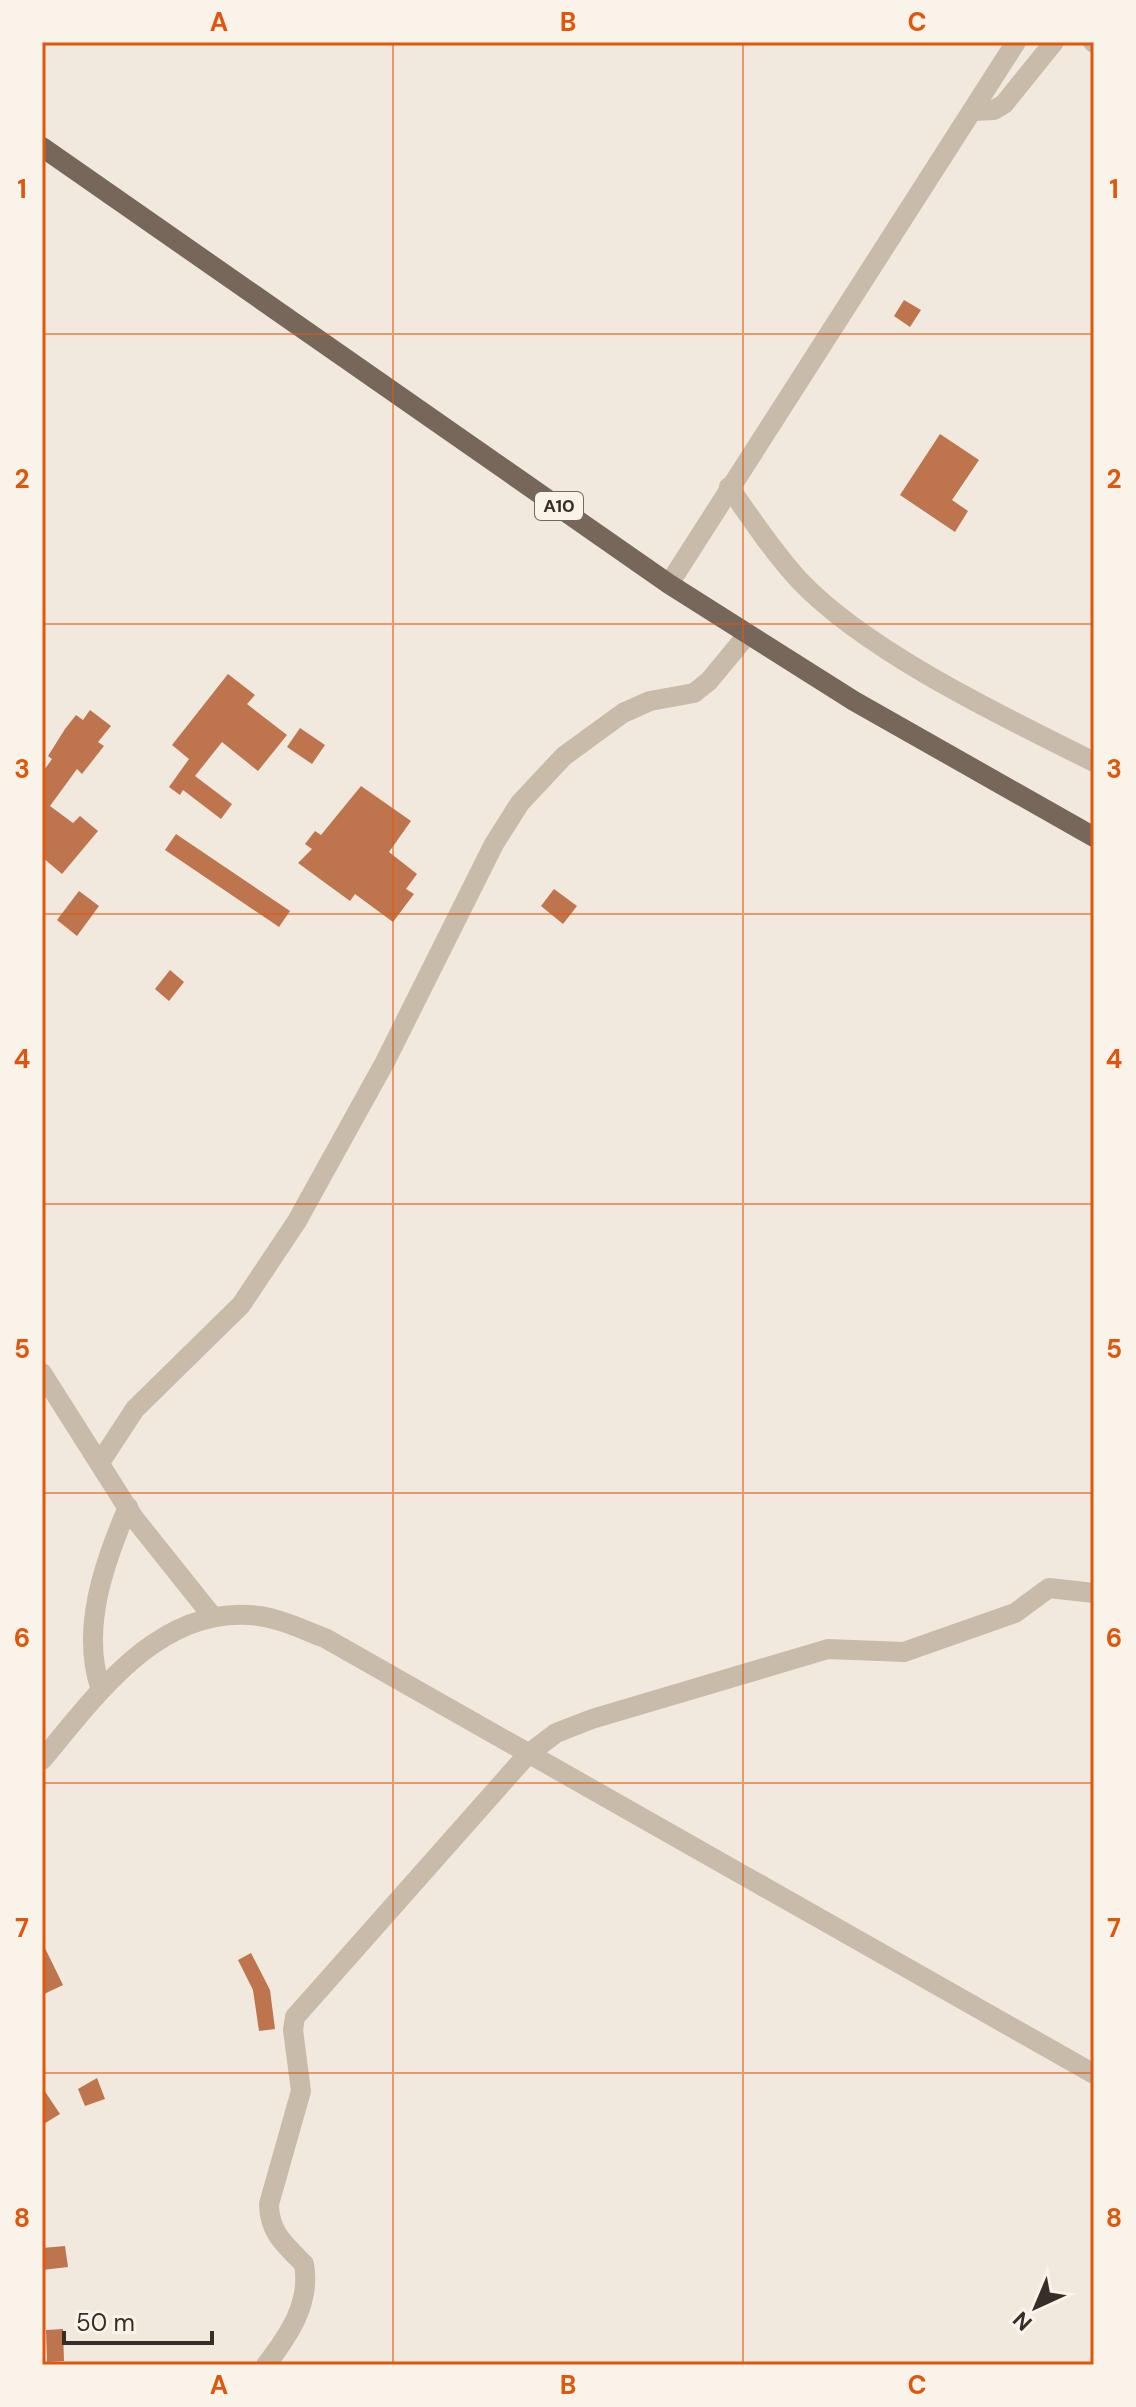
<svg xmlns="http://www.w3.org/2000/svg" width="1136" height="2407" font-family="'DM Sans',sans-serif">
  <rect width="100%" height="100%" fill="#f1e9dd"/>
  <!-- building -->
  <path fill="#be744d" d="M 904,300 L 921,310 L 910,327 L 894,316 Z
    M 940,434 L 979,460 L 952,500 L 968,511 L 955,532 L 900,495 Z
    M 228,674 L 255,695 L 247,704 L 287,735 L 258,771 L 222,742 L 195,776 L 232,804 L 221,819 L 183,790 L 180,795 L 169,787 L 189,759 L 172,745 Z
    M 90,710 L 111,726 L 98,742 L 104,746 L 82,774 L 77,769 L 50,806 L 73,823 L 80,816 L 98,831 L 62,874 L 42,857 L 42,773 L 52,759 L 48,756 L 65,729 L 76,715 L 83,720 Z
    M 300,728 L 325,745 L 312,764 L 287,747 Z
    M 361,786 L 411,821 L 389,852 L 417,874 L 406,889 L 414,894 L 393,922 L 355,894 L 350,901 L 298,863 L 312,849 L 305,844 L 315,831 L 321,835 Z
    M 176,834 L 290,911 L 279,927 L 165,850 Z
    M 554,889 L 577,906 L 563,924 L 541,906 Z
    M 79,891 L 99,906 L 77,936 L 57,920 Z
    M 170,970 L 184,982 L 169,1001 L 155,989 Z
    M 42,1942 L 63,1985 L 42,1995 Z
    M 251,1953 L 270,1990 L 275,2029 L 259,2031 L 253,1990 L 238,1960 Z
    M 97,2078 L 105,2099 L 85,2106 L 78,2089 Z
    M 42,2087 L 60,2114 L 42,2125 Z
    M 65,2246 L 68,2267 L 42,2270 L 42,2248 Z
    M 63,2329 L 64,2361 L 47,2362 L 46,2330 Z"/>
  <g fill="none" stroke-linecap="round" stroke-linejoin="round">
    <!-- minor -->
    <path stroke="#c8bbaa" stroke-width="20" d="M 1093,42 L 1094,43
      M 974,111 L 994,110 L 1004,104 L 1054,42
      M 729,487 C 751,518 773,552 799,580 C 867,652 1004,717 1094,762
      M 42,1373 L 134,1518 L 213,1617
      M 101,1461 L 135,1409 L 241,1305 L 297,1221 L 385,1062 L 494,844 L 520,803 L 564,756 L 623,713 L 650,701 L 694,693 L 709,681 L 747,635
      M 101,1690 C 80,1630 104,1563 128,1507
      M 42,1760 C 95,1697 156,1609 249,1615 C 275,1616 301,1629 325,1638 L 1094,2074
      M 266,2365 C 289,2335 311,2303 304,2264 C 285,2245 269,2232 269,2204 L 301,2091 L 293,2030 L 295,2017 L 527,1755 L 556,1733 L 592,1719 L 828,1649 L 904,1652 L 1015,1613 L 1049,1588 L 1094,1593"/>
    <!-- tertiary -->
    <path stroke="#c8bbaa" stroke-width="20" d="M 669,584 L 1016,42"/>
    <!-- primary -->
    <path stroke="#77675b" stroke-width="20" d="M 42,147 L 669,584 L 854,701 L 1094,837"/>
  </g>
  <!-- grid -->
  <path fill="none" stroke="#df570d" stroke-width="2" stroke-opacity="0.55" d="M 393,42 L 393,2365M 743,42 L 743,2365M 42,334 L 1094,334M 42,624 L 1094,624M 42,914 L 1094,914M 42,1204 L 1094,1204M 42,1493 L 1094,1493M 42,1783 L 1094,1783M 42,2073 L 1094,2073"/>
  <g text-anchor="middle" stroke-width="6" stroke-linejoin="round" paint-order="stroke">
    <!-- shield labels -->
    <rect fill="#f9f3e9" stroke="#706963" stroke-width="2" x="535" y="492" width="48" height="28" rx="6"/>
    <g font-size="18" font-weight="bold" fill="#362e29">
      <text x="559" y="512">A10</text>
    </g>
  </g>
  <!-- border -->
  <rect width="1136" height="2407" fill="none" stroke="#f9f3e9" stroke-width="88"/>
  <!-- north arrow -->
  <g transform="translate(1036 2307) rotate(224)" stroke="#f9f3e9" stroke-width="6" paint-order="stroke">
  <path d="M0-6L14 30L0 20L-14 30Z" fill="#362e29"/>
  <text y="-12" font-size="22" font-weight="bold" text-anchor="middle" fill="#362e29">N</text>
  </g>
  <!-- scale -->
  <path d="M64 2331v12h148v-12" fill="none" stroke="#362e29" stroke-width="4"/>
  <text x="76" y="2331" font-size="24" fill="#362e29" stroke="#f9f3e9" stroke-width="6" paint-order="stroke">50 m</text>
  <rect x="44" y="44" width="1048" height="2319" fill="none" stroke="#df570d" stroke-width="3"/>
  <g font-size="26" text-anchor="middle" font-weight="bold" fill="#df570d">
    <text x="219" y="31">A</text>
    <text x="568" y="31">B</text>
    <text x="917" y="31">C</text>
    <text x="22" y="198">1</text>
    <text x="1114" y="198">1</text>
    <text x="22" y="488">2</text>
    <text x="1114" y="488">2</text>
    <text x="22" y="778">3</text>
    <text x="1114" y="778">3</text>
    <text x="22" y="1068">4</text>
    <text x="1114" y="1068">4</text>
    <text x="22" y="1358">5</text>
    <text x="1114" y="1358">5</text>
    <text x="22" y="1647">6</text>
    <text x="1114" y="1647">6</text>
    <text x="22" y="1937">7</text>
    <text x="1114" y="1937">7</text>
    <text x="22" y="2227">8</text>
    <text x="1114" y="2227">8</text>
    <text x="219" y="2394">A</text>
    <text x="568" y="2394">B</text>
    <text x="917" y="2394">C</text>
  </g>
</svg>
